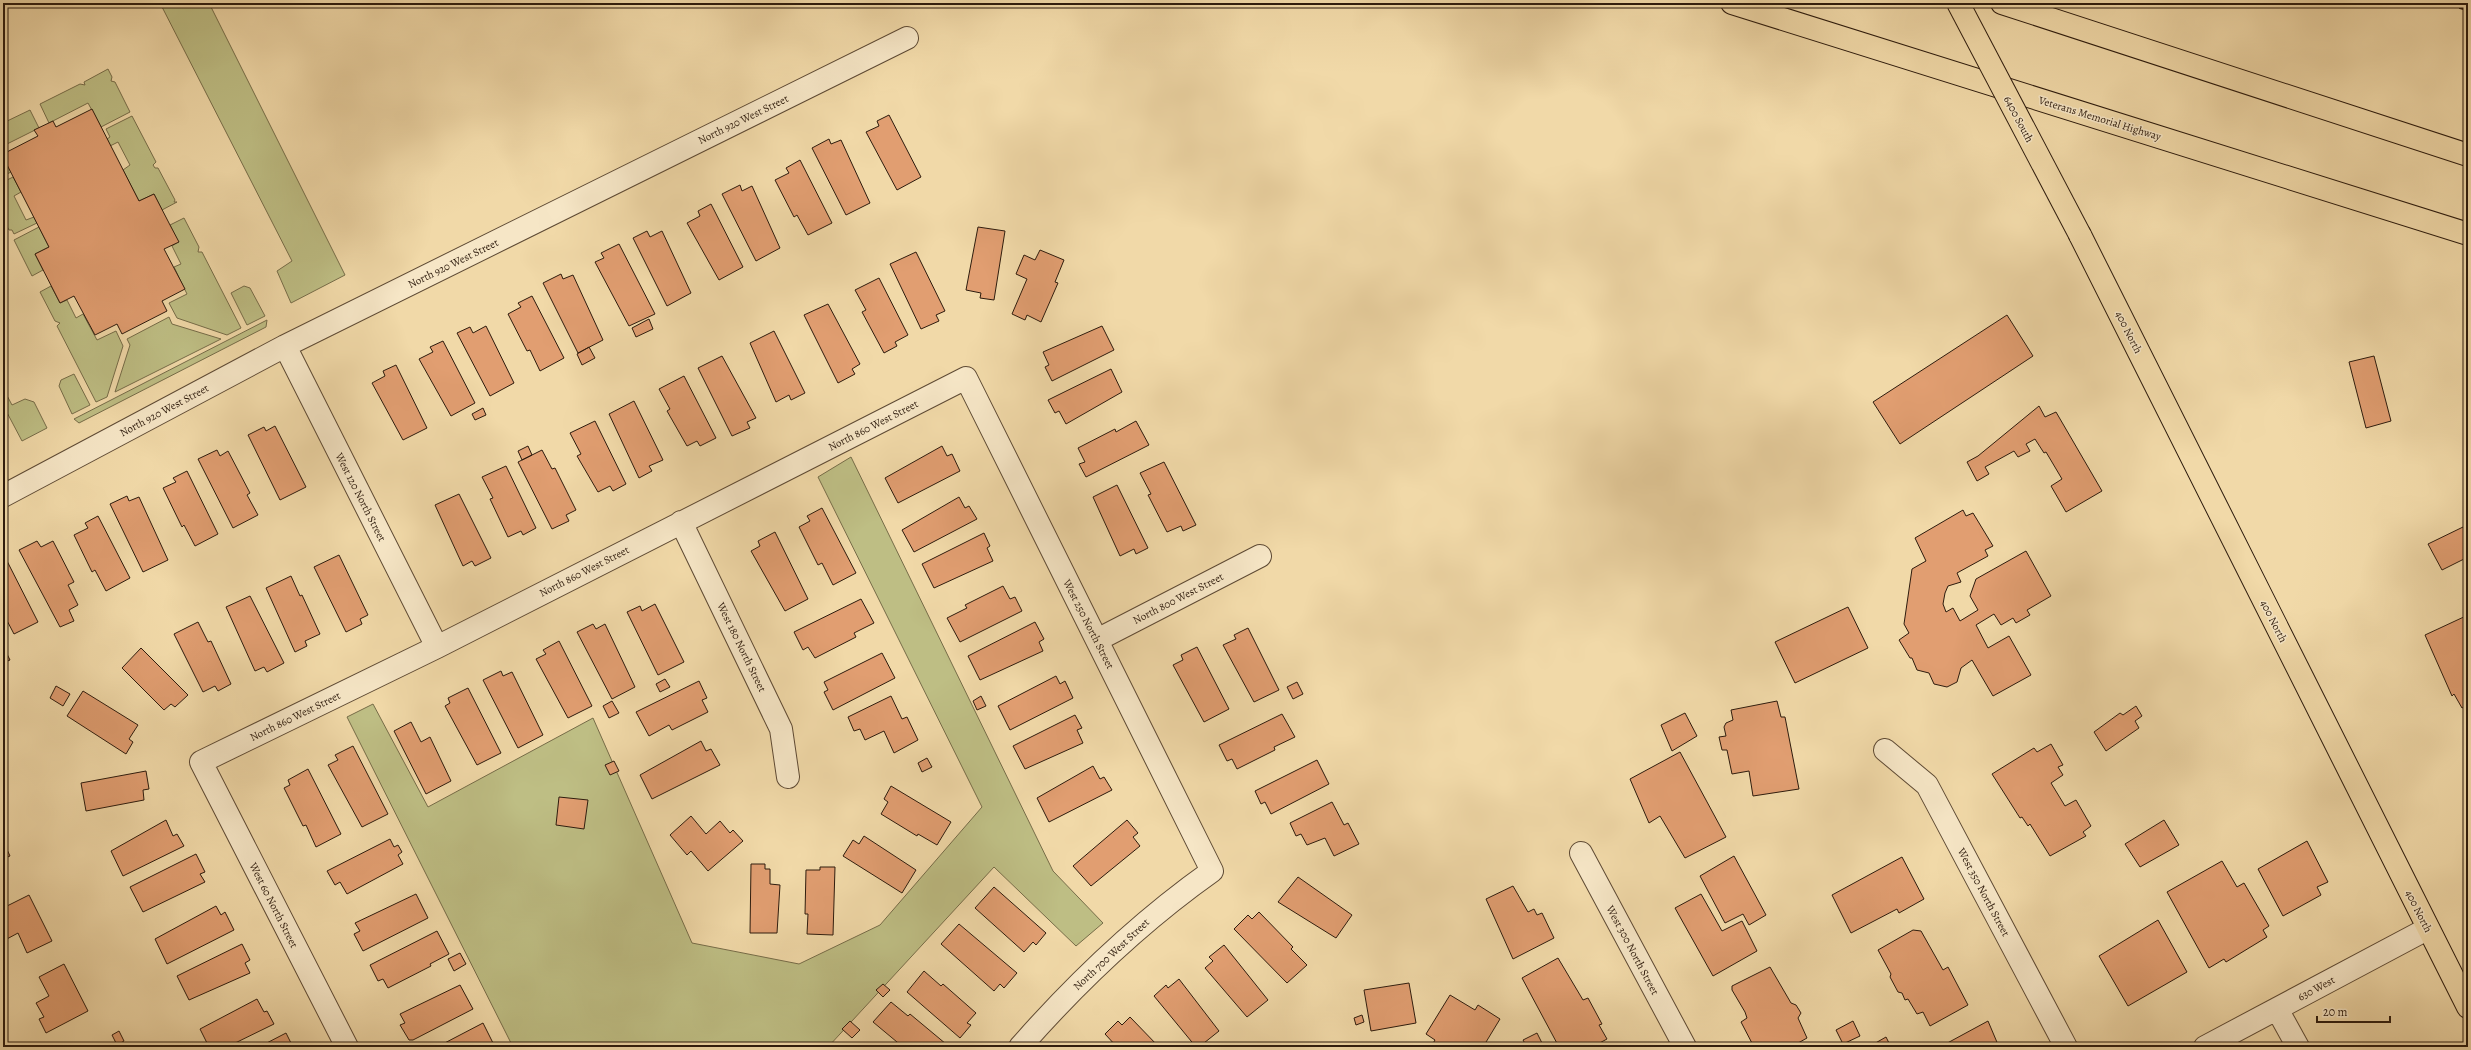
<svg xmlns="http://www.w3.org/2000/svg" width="2471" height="1050" font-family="Alegreya,serif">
  <rect width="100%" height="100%" fill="#f1d9a8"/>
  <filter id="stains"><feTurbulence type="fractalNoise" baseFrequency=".005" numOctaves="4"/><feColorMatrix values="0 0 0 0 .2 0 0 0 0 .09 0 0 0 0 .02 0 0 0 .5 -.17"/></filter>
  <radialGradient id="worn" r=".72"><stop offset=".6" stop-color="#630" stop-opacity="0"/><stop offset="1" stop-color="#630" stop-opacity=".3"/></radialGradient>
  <!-- green -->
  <path fill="#bebe84" stroke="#766c48" d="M 160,3 L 209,3 L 345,275 L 291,303 L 277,271 L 292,261 Z
    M 108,69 L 112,77 L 111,81 L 115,82 L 130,112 L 101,127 L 88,103 L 49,123 L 40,104 L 80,84 L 85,85 L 84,82 Z
    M 30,110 L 39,128 L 3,146 L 3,123 Z
    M 132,116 L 156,162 L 153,165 L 155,168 L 158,168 L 175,200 L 174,202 L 177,202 L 162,210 L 154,194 L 139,201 L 123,170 L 130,165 L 118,142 L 110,146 L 107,139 L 110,137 L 106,129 Z
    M 3,157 L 11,172 L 3,176 Z
    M 13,177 L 21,192 L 14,196 L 26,220 L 34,217 L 37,223 L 14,234 L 12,230 L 9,230 L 3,219 L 3,182 Z
    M 184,218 L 199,247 L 198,252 L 202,252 L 241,328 L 227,335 L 177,318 L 169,303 L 187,294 L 174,267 L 181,264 L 172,246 L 178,242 L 170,225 Z
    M 39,227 L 49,247 L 35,254 L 43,270 L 32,276 L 14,240 Z
    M 51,286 L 60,303 L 67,300 L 76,318 L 83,314 L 97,340 L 116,331 L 123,346 L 107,397 L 96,402 L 57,326 L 60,323 L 55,321 L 40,292 Z
    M 244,286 L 250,288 L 265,316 L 247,325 L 231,293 Z
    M 169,317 L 172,324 L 221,339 L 115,392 L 130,345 L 127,339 Z
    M 267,320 L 266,327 L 79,423 L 74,419 Z
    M 74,374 L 90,405 L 72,414 L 59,386 L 61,380 Z
    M 3,388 L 12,405 L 25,399 L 34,402 L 47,428 L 22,441 L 3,405 Z
    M 851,457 L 1053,871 L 1103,923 L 1076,946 L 994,867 L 828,1047 L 513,1047 L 347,717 L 373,704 L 428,807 L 593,718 L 692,943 L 799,964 L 880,925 L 982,807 L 818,477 Z"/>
  <!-- building -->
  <path fill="#e19e71" stroke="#2d1b0d" d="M 92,109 L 139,201 L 154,194 L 170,225 L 179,242 L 164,249 L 185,289 L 162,301 L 167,311 L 122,334 L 117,324 L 95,335 L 74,296 L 60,303 L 35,254 L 49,247 L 3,157 L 3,154 L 38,136 L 34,130 L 53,121 L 56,127 Z
    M 889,115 L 921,177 L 897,190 L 866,132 L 879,126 L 877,121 Z
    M 829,139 L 831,144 L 841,140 L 870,203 L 846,215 L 812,148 Z
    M 800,160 L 832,223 L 808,235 L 797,215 L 794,217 L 775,180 L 789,173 L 786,168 Z
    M 740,185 L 742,191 L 752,186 L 780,248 L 756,261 L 722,194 Z
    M 711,204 L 743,267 L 719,280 L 687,223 L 700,216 L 698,211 Z
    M 978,227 L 1005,231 L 994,300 L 980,298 L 981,293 L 966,290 Z
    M 647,231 L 650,237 L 662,231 L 691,293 L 667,306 L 633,238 Z
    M 619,244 L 655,314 L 629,326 L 595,262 L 604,258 L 601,253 Z
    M 1040,250 L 1064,260 L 1055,282 L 1058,283 L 1041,322 L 1027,315 L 1025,320 L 1012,314 L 1027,279 L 1016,274 L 1024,255 L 1035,260 Z
    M 916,252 L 945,311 L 936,315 L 939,321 L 921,329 L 890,264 Z
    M 561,274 L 563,279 L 573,275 L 603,340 L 578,353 L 543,283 Z
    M 879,278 L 908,335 L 895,342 L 897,346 L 884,353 L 862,312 L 866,310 L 855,290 Z
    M 532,296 L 564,358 L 540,371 L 530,350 L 527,351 L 508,314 L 521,307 L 518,303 Z
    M 828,304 L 860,364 L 852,369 L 855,374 L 838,383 L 804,315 Z
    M 2007,315 L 2033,356 L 1900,444 L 1873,402 Z
    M 649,319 L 653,329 L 636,337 L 632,328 Z
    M 486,326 L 514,383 L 490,396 L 457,333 L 470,327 L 473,333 Z
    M 1102,326 L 1114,350 L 1052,381 L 1045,367 L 1049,365 L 1043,352 Z
    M 774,331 L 805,393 L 791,400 L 789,395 L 776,402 L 750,343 Z
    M 443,341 L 475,403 L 451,416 L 419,359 L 433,352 L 430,347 Z
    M 589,347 L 595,358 L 582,365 L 577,354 Z
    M 722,356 L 756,418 L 747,422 L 750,428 L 732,436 L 698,368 Z
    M 2374,356 L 2391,421 L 2366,428 L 2349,362 Z
    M 396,365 L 427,428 L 403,440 L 372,383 L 385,376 L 383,371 Z
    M 1111,369 L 1122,392 L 1066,424 L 1059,411 L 1055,413 L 1048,400 Z
    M 684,376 L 716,438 L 700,446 L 697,441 L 687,446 L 667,411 L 670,409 L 659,389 Z
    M 634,401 L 663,460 L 649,466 L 652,471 L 639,478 L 609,414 Z
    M 2039,406 L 2045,417 L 2056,412 L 2102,491 L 2066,512 L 2051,486 L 2062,479 L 2046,452 L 2044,453 L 2035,439 L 2026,444 L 2030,451 L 2018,457 L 2014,451 L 1985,467 L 1989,474 L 1977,481 L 1967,462 L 1978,456 Z
    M 483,408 L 486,415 L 475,420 L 472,414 Z
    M 595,421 L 626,484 L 613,491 L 610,486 L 598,492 L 577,456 L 581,454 L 570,433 Z
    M 1136,421 L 1149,445 L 1086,477 L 1079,464 L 1085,462 L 1078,448 L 1115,429 L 1116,432 Z
    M 275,426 L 306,487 L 280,500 L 248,435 L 264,427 L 266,431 Z
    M 528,446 L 532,455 L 522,460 L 518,451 Z
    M 942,446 L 947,456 L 952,454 L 960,471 L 898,503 L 885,478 Z
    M 217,450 L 220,456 L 228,451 L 250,493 L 247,495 L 258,515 L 233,528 L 198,459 Z
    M 542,450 L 552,469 L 555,468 L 576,510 L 566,515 L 569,521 L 552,529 L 518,462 Z
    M 1164,462 L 1196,525 L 1183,531 L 1181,526 L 1167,532 L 1148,495 L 1151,494 L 1140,473 Z
    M 506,466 L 536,528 L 523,535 L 521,531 L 508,537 L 490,499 L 493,498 L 482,477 Z
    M 187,471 L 218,534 L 195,546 L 184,525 L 182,527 L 163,488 L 176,482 L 173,478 Z
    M 1117,485 L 1148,548 L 1136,554 L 1134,549 L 1120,556 L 1093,497 Z
    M 459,494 L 491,558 L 475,566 L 472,561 L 463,566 L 435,505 Z
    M 127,496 L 129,501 L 139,497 L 168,560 L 143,572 L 110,504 Z
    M 959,497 L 965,508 L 969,506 L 977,519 L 914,552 L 902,530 Z
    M 822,508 L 856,573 L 833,585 L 822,563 L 818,565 L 799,527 L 810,521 L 807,516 Z
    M 1963,510 L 1966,516 L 1973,513 L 1993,546 L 1985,550 L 1988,556 L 1957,573 L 1961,582 L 1948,586 L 1945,593 L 1943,604 L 1946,612 L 1953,608 L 1960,621 L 1978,610 L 1970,596 L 1976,579 L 2026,551 L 2051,596 L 2027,610 L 2030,615 L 2016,623 L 2013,618 L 2001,625 L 1994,614 L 1976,625 L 1988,648 L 2009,636 L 2031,675 L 1993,696 L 1972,660 L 1961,668 L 1957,682 L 1947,687 L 1934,684 L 1929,673 L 1917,670 L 1912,658 L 1910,658 L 1899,640 L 1909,633 L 1904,624 L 1912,569 L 1926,561 L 1915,538 Z
    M 98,516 L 130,578 L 106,591 L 95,570 L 92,572 L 74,535 L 88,528 L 85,523 Z
    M 2463,527 L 2468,538 L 2468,557 L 2442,570 L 2428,544 Z
    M 775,532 L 808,599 L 785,611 L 751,551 L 760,546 L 758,541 Z
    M 984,533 L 990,546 L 987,548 L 993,561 L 934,588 L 922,564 Z
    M 37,541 L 41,547 L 53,541 L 74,582 L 68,585 L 78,605 L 69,610 L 74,621 L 60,627 L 19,550 Z
    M 339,555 L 368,615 L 360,619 L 362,624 L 346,632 L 314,567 Z
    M 5,557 L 38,622 L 14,634 L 3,613 L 3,559 Z
    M 291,576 L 300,596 L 302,595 L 320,634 L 305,641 L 307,646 L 295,652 L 266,588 Z
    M 1003,586 L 1010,599 L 1015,597 L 1022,611 L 960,642 L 947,618 L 967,608 L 965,605 Z
    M 250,596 L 284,663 L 267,672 L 264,667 L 255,671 L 226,607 Z
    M 861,599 L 874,623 L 854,633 L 856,637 L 815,658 L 808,647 L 803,650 L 794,632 Z
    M 655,604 L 684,662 L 658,675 L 627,612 L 640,606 L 642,611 Z
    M 1848,607 L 1868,648 L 1795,683 L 1775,642 Z
    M 2468,615 L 2468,705 L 2462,708 L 2454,694 L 2452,696 L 2425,635 Z
    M 198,622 L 208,642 L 211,641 L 231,684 L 218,691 L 215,686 L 203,692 L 174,634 Z
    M 1035,622 L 1044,639 L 1039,642 L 1043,651 L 980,680 L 968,656 Z
    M 593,624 L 596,629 L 605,624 L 635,687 L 612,699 L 577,632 Z
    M 1248,628 L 1279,690 L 1254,702 L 1223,645 L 1236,639 L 1234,635 Z
    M 559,641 L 592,706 L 568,718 L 536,659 L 546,654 L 543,650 Z
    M 1197,647 L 1229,709 L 1204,722 L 1173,665 L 1183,660 L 1181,655 Z
    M 4,648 L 10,660 L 3,663 L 3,649 Z
    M 141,648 L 188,695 L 175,707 L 171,704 L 164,710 L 122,668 Z
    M 882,653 L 895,678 L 833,710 L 824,692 L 828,690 L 824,682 Z
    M 501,671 L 503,676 L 512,672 L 543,735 L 518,748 L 483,680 Z
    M 1056,676 L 1060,684 L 1065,681 L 1073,698 L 1010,730 L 998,706 Z
    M 665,679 L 670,687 L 660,692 L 656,684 Z
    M 699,681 L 707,698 L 702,700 L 708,712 L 672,730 L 669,725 L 649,736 L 636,712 Z
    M 1297,682 L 1303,694 L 1293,699 L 1287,687 Z
    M 56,686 L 70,694 L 63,706 L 50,698 Z
    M 468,688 L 501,753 L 477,765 L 445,706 L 450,703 L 448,698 Z
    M 83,691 L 138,725 L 129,739 L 133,742 L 126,754 L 67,716 Z
    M 891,696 L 902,719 L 907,717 L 918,740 L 894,753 L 884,731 L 865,740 L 860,729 L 854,731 L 848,717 Z
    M 981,696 L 986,706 L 977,710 L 973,701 Z
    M 612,701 L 619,713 L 609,718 L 603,706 Z
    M 1777,701 L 1781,717 L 1785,717 L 1799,789 L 1753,796 L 1749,771 L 1732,774 L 1727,750 L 1722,750 L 1719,737 L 1726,736 L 1724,727 L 1726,723 L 1733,720 L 1731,710 Z
    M 2136,706 L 2142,716 L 2135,721 L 2139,728 L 2106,751 L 2094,732 L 2120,713 L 2123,715 Z
    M 1685,713 L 1697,736 L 1672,751 L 1661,725 Z
    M 1282,714 L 1295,737 L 1274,747 L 1275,750 L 1237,769 L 1232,759 L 1227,761 L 1219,745 Z
    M 1075,715 L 1082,728 L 1077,730 L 1083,743 L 1025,769 L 1013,746 Z
    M 411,722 L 421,742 L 430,737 L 451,781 L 426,794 L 394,731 Z
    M 701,741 L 706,751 L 711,749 L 720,765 L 652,799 L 640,775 Z
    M 2051,744 L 2063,765 L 2058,767 L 2063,775 L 2051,783 L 2065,806 L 2076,800 L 2091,826 L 2083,832 L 2086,836 L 2050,856 L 2030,824 L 2028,826 L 2022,817 L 2020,818 L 1992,774 L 2034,748 L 2037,752 Z
    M 353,746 L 388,814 L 362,827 L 328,765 L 338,760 L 335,755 Z
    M 1680,752 L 1726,837 L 1685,858 L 1660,816 L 1649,823 L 1630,779 Z
    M 927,758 L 932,767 L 922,772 L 918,763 Z
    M 1317,760 L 1329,784 L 1271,814 L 1265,802 L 1261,804 L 1255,791 Z
    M 614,761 L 619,771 L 610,775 L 605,765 Z
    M 1093,766 L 1100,779 L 1104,777 L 1112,790 L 1049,822 L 1037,798 Z
    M 308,769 L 341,834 L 316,847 L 306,825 L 303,826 L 284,788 L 290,785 L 288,780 Z
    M 146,771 L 149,789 L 143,790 L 144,800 L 86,811 L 81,783 Z
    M 891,786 L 951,822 L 937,845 L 918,834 L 917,836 L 881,814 L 888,802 L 884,799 Z
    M 559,797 L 588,800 L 584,829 L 556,825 Z
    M 1332,802 L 1344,825 L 1348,823 L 1359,844 L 1334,856 L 1325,838 L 1307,845 L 1301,834 L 1296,836 L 1290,823 Z
    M 691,816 L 706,834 L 720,821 L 730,833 L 733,830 L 743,841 L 708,871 L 691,851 L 687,855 L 670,835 Z
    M 166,820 L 173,836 L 177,834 L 184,846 L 123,876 L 111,851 Z
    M 1127,820 L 1138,833 L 1133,837 L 1140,846 L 1091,886 L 1073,866 Z
    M 2164,820 L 2179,845 L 2140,867 L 2125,844 Z
    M 864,836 L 916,870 L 902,893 L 843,856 L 853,840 L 859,844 Z
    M 390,839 L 394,847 L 398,845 L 402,852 L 398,855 L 403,864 L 347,894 L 340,882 L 335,885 L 327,871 Z
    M 3,841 L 10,856 L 3,859 Z
    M 2307,841 L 2328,882 L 2317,887 L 2321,895 L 2283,916 L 2258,869 Z
    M 196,854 L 205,872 L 200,874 L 205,882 L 143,912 L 130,887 Z
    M 1734,856 L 1766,915 L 1749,925 L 1743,914 L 1725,923 L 1700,876 Z
    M 1902,857 L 1924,899 L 1899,913 L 1897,909 L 1851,933 L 1832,895 Z
    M 2468,857 L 2468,870 L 2464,869 Z
    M 2222,861 L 2237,887 L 2244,883 L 2269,926 L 2263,930 L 2267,937 L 2226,962 L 2224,959 L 2209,968 L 2167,892 Z
    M 751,864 L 765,864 L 765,869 L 770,869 L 770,884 L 780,885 L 777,933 L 750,933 Z
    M 820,867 L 835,867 L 833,935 L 807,934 L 808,914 L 805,914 L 806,870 L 820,870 Z
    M 1298,877 L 1352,915 L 1336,938 L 1278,902 Z
    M 1513,886 L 1528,912 L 1534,909 L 1537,915 L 1542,913 L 1554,938 L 1513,959 L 1486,899 Z
    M 994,887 L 1046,933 L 1036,945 L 1033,942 L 1024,952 L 975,908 Z
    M 416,894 L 428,918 L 363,951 L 354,934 L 360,931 L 355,923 Z
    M 1701,894 L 1722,931 L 1742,921 L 1757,951 L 1713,976 L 1675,908 Z
    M 29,895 L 52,941 L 27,953 L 18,933 L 5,940 L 3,908 Z
    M 216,906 L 221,915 L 225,912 L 234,930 L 167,964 L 155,939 Z
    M 1259,912 L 1293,947 L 1291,949 L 1307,965 L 1287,983 L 1234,929 L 1248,915 L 1252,919 Z
    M 2158,920 L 2187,972 L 2128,1006 L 2099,956 Z
    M 959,924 L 1017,973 L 1004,988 L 1000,984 L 994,991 L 941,944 Z
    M 1913,930 L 1921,931 L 1943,970 L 1948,967 L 1968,1005 L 1930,1026 L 1923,1012 L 1917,1014 L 1908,999 L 1905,1000 L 1902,993 L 1898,992 L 1890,977 L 1891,974 L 1878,950 Z
    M 437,931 L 449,954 L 430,964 L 431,966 L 388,988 L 383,979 L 378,981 L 370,965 Z
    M 242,944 L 250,960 L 245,963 L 250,973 L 189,1000 L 177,976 Z
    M 1224,945 L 1268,1000 L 1247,1017 L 1205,968 L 1213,961 L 1209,957 Z
    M 460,953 L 466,964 L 454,971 L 448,959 Z
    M 1558,958 L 1583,1000 L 1588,998 L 1602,1024 L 1599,1025 L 1607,1039 L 1592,1047 L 1559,1047 L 1522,978 Z
    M 64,964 L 88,1011 L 46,1033 L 39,1019 L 44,1017 L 36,1003 L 49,996 L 39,977 Z
    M 1770,967 L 1791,1003 L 1796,1005 L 1801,1013 L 1798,1018 L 1807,1038 L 1791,1047 L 1754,1047 L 1741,1022 L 1747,1018 L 1745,1012 L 1732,990 L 1732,986 Z
    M 924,971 L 941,986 L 943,984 L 976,1013 L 967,1023 L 971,1025 L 960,1038 L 907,992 Z
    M 1179,979 L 1219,1031 L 1199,1047 L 1196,1047 L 1154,996 L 1166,985 L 1168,988 Z
    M 1409,983 L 1416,1023 L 1371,1031 L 1364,990 Z
    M 883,984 L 890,990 L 883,997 L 876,990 Z
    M 460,985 L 473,1009 L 413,1040 L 409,1040 L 400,1025 L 405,1023 L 400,1014 Z
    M 1450,995 L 1475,1010 L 1478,1005 L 1500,1019 L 1483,1047 L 1435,1047 L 1432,1045 L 1435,1040 L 1426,1034 Z
    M 257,999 L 264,1012 L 267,1011 L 274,1024 L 227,1047 L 209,1047 L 200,1029 Z
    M 891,1002 L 908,1016 L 910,1014 L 946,1044 L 944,1047 L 903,1047 L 873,1022 Z
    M 1362,1015 L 1364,1022 L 1356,1025 L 1354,1018 Z
    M 1130,1017 L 1159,1047 L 1117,1047 L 1105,1034 L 1118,1021 L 1122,1025 Z
    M 850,1021 L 860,1030 L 852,1038 L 842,1029 Z
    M 1853,1021 L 1860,1036 L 1843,1044 L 1836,1030 Z
    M 1988,1021 L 1999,1047 L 1940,1047 Z
    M 483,1023 L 495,1047 L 437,1047 Z
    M 119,1031 L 124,1041 L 117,1045 L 112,1035 Z
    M 286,1033 L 293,1047 L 259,1047 Z
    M 1537,1033 L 1544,1047 L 1527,1047 L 1523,1040 Z
    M 1886,1037 L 1891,1047 L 1873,1047 L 1872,1045 Z
    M 1304,1042 L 1309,1047 L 1299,1047 Z"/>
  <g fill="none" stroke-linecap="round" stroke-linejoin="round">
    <!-- minor casing -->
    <g stroke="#5e4a34" stroke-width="24">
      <path id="minor" d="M 285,346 L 437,647
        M 3,496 L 285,346 L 907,38
        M 681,522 L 781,729 L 788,777
        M 1097,640 L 1260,556
        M 1885,750 L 1927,785 L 2066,1047
        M 1581,853 L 1685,1047
        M 2277,1009 L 2298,1047
        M 347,1047 L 201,762 L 437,647 L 966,378 L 1212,871 C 1140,922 1078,981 1020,1047
        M 2205,1047 L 2427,929"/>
    </g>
    <!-- major casing -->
    <g stroke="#2d1b0d" stroke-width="24">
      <path id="major" d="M 2080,235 L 2468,1007"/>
    </g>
    <!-- highway casing -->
    <g stroke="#2d1b0d" stroke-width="24">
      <path id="highway" d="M 1732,3 L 2468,234
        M 2002,3 L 2468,155"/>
    </g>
    <!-- minor -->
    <use href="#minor" stroke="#f6e6c6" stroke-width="22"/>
    <!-- major -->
    <use href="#major" stroke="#f1d9a8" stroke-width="22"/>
    <!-- highway -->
    <use href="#highway" stroke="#f1d9a8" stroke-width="22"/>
    <!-- rail -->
    <path stroke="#2d1b0d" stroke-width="3" stroke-dasharray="7 7" stroke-linecap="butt" d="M 2446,3 L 2468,10"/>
    <!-- major-bridge casing -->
    <g stroke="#2d1b0d" stroke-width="24" stroke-linecap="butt">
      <path id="major-bridge" d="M 1958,3 L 2080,235"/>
    </g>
    <!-- major-bridge -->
    <use href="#major-bridge" stroke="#f1d9a8" stroke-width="22"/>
  </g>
  <g text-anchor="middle" stroke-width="3" stroke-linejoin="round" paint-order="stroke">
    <!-- street labels -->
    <g font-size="11" fill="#2d1b0d" stroke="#f6e6c6">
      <text transform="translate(2100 118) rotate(17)" y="4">Veterans Memorial Highway</text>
      <text transform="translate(743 119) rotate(-26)" y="4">North 920 West Street</text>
      <text transform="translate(2019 119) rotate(62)" y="4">6400 South</text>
      <text transform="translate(453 263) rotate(-26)" y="4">North 920 West Street</text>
      <text transform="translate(2129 332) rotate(63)" y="4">400 North</text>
      <text transform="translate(164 410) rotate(-28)" y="4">North 920 West Street</text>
      <text transform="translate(873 425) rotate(-27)" y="4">North 860 West Street</text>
      <text transform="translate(361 497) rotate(63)" y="4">West 120 North Street</text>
      <text transform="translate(584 571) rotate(-27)" y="4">North 860 West Street</text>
      <text transform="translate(1178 598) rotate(-27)" y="4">North 800 West Street</text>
      <text transform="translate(2274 621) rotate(63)" y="4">400 North</text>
      <text transform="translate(1089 624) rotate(63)" y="4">West 250 North Street</text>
      <text transform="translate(742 647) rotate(64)" y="4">West 180 North Street</text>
      <text transform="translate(295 716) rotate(-26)" y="4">North 860 West Street</text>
      <text transform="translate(1984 892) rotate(62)" y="4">West 350 North Street</text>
      <text transform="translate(274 905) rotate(63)" y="4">West 60 North Street</text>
      <text transform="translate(2419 911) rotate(63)" y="4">400 North</text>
      <text transform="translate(1633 950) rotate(62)" y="4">West 300 North Street</text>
      <text transform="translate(1111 954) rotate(-43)" y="4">North 700 West Street</text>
      <text transform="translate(2316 988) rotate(-28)" y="4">630 West</text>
    </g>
  </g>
  <!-- margin -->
  <rect width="2471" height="1050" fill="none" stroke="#f1d9a8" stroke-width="16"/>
  <rect x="4" y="4" width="2463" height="1042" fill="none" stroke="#2d1b0d" stroke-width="2"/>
  <rect x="8" y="8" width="2455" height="1034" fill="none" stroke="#2d1b0d"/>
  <!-- scale -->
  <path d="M2317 1016v6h73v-6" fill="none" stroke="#2d1b0d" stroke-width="2"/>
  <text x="2323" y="1016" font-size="12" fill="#2d1b0d" stroke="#f6e6c6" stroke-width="3" paint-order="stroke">20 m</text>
  <rect width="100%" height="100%" filter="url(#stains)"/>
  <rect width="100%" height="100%" fill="url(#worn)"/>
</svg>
